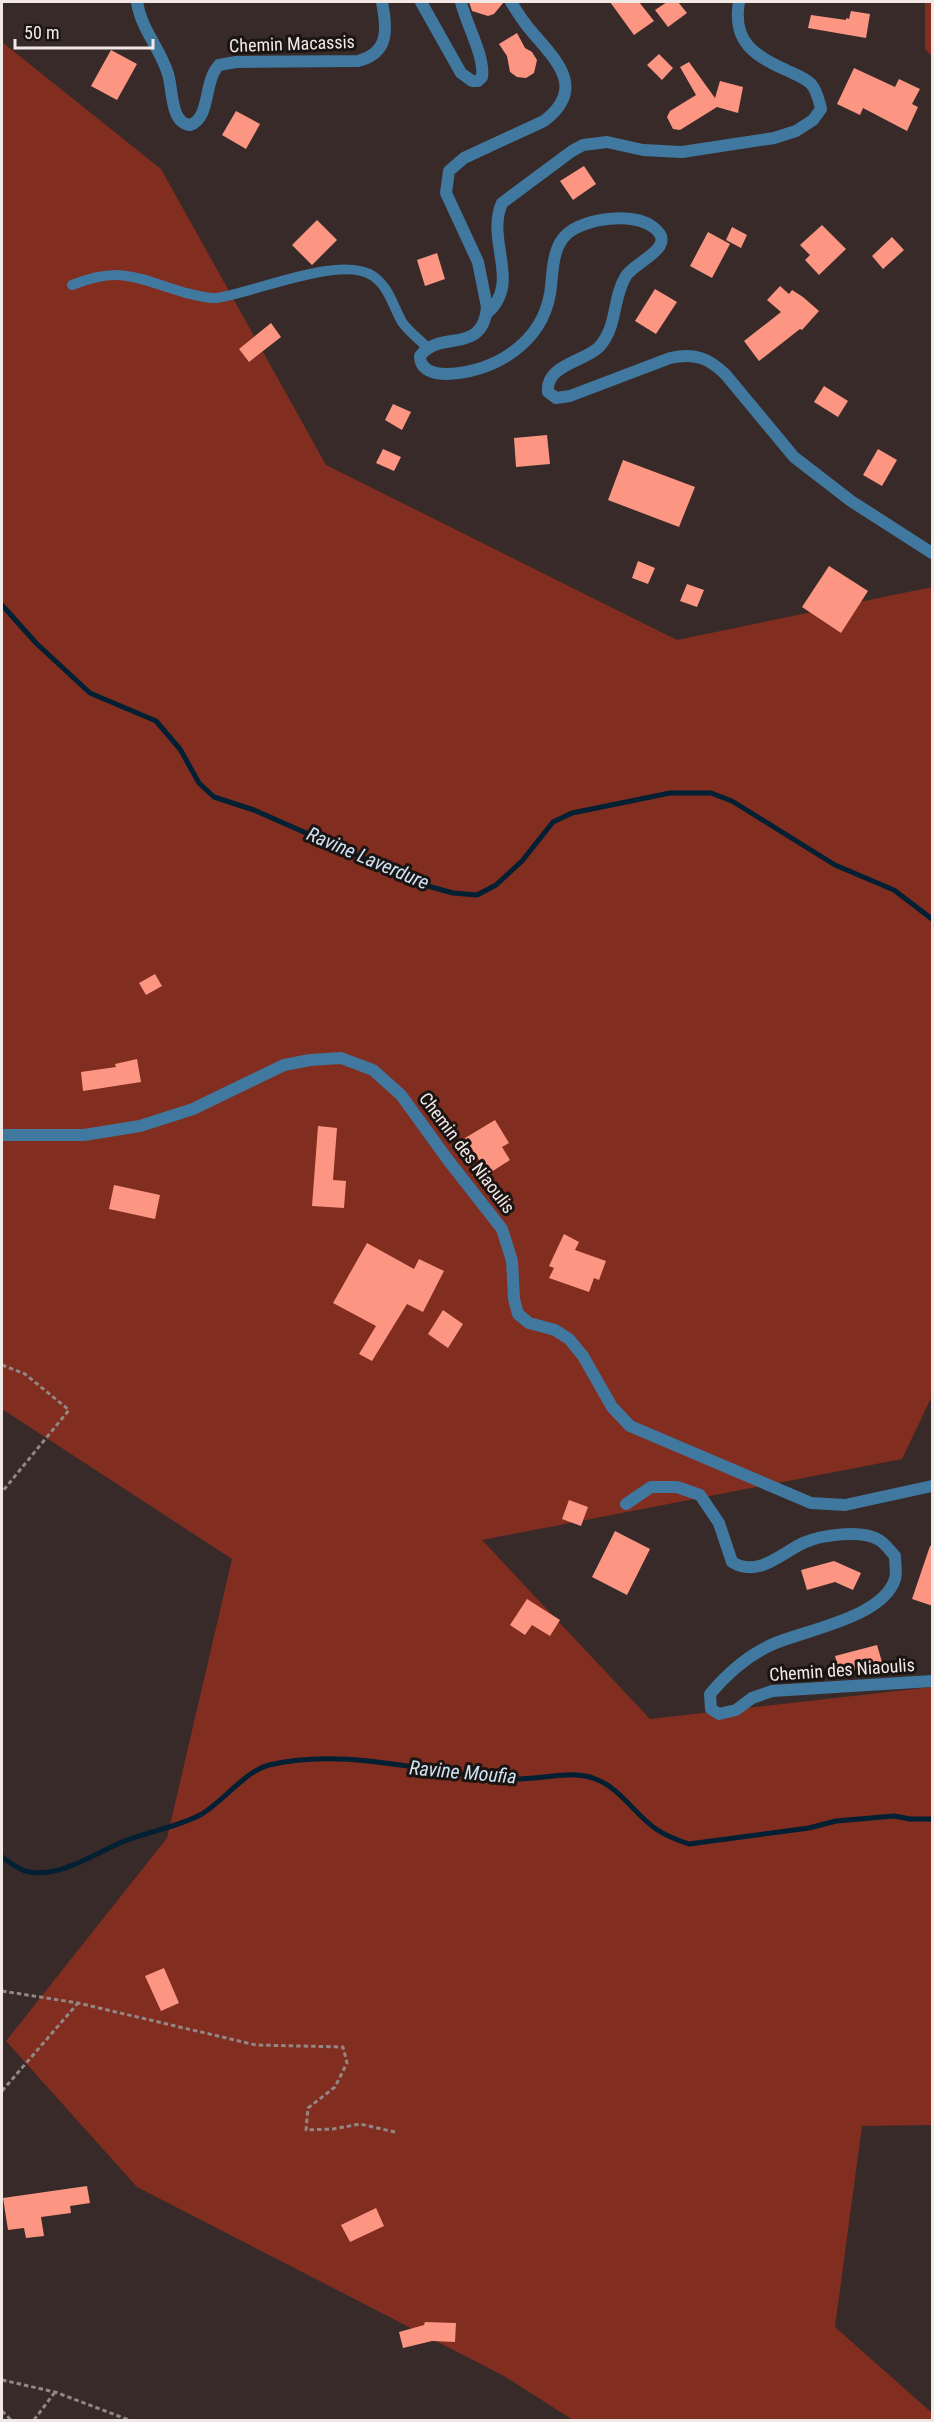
<svg xmlns="http://www.w3.org/2000/svg" width="934" height="2422" font-family="'Roboto Condensed',sans-serif">
  <rect width="100%" height="100%" fill="#372a28"/>
  <!-- green -->
  <path fill="#812d1f" d="M 925,2 L 932,2 L 932,56 L 925,49 Z
    M 2,42 L 161,169 L 326,465 L 677,640 L 932,587 L 932,1396 L 902,1459 L 482,1540 L 650,1719 L 932,1687 L 932,2125 L 862,2126 L 835,2327 L 932,2413 L 932,2420 L 573,2420 L 504,2376 L 137,2187 L 6,2041 L 167,1838 L 232,1559 L 2,1409 Z"/>
  <g fill="none" stroke-linecap="round" stroke-linejoin="round">
    <!-- stream -->
    <path stroke="#022033" stroke-width="5" d="M 2,605 L 36,643 L 90,693 L 156,721 L 180,749 L 199,783 L 214,797 L 254,810 L 424,885 L 453,893 L 477,895 L 496,885 L 522,861 L 553,822 L 572,813 L 670,793 L 711,793 L 732,801 L 835,865 L 894,890 L 932,919
      M 2,1857 C 9,1862 20,1871 29,1872 C 64,1877 96,1852 127,1840 C 151,1831 177,1827 200,1815 C 222,1803 245,1771 269,1765 C 350,1746 432,1776 512,1779 C 539,1780 567,1770 593,1778 C 620,1787 634,1814 656,1829 C 666,1836 677,1840 689,1844 L 809,1828 L 836,1821 L 894,1816 L 910,1819 L 932,1819"/>
  </g>
  <!-- building -->
  <path fill="#fc9682" d="M 469,2 L 503,2 L 503,3 L 494,14 L 488,16 L 472,11 Z
    M 610,2 L 639,2 L 654,21 L 634,35 Z
    M 667,2 L 678,2 L 687,13 L 668,27 L 655,10 Z
    M 851,11 L 870,14 L 866,38 L 808,28 L 811,15 L 846,20 L 846,18 L 849,19 Z
    M 517,33 L 525,48 L 532,52 L 537,60 L 534,73 L 526,78 L 517,77 L 510,72 L 507,56 L 499,44 Z
    M 111,50 L 137,64 L 117,100 L 91,86 Z
    M 659,54 L 673,68 L 662,80 L 647,65 Z
    M 689,62 L 715,98 L 720,81 L 743,87 L 738,113 L 717,107 L 680,130 L 673,129 L 667,117 L 670,111 L 696,95 L 680,67 Z
    M 854,68 L 895,87 L 899,79 L 920,89 L 912,104 L 918,107 L 907,131 L 863,108 L 860,115 L 837,104 Z
    M 236,111 L 260,124 L 246,149 L 222,135 Z
    M 584,166 L 596,184 L 573,200 L 560,181 Z
    M 317,220 L 337,240 L 312,265 L 292,245 Z
    M 822,225 L 846,249 L 819,275 L 805,260 L 810,255 L 800,245 Z
    M 732,227 L 747,235 L 741,248 L 726,240 Z
    M 708,232 L 730,244 L 712,278 L 690,266 Z
    M 892,237 L 904,250 L 883,269 L 872,256 Z
    M 437,253 L 445,279 L 425,286 L 417,260 Z
    M 780,286 L 789,294 L 792,290 L 803,297 L 819,311 L 802,330 L 800,329 L 759,361 L 744,341 L 781,312 L 767,300 Z
    M 655,289 L 677,302 L 656,334 L 635,321 Z
    M 271,323 L 281,337 L 249,362 L 239,349 Z
    M 824,386 L 848,401 L 838,417 L 814,402 Z
    M 393,404 L 411,412 L 402,430 L 385,420 Z
    M 547,435 L 550,464 L 516,467 L 514,438 Z
    M 383,449 L 401,457 L 394,471 L 376,463 Z
    M 878,449 L 897,460 L 882,486 L 863,475 Z
    M 623,460 L 695,487 L 679,527 L 608,500 Z
    M 638,561 L 655,568 L 648,584 L 632,578 Z
    M 829,566 L 868,591 L 841,633 L 802,607 Z
    M 687,584 L 704,590 L 697,607 L 680,601 Z
    M 155,974 L 162,986 L 146,995 L 139,983 Z
    M 137,1059 L 141,1082 L 83,1091 L 81,1072 L 116,1067 L 115,1064 Z
    M 495,1120 L 509,1143 L 502,1147 L 510,1160 L 488,1174 L 465,1138 Z
    M 318,1126 L 337,1128 L 333,1180 L 346,1181 L 344,1208 L 312,1206 Z
    M 114,1185 L 160,1195 L 155,1219 L 109,1209 Z
    M 564,1234 L 579,1242 L 575,1250 L 606,1261 L 599,1280 L 594,1278 L 589,1292 L 549,1278 L 554,1268 L 549,1266 Z
    M 367,1243 L 414,1269 L 419,1259 L 444,1271 L 423,1312 L 407,1304 L 372,1361 L 359,1354 L 376,1326 L 333,1303 Z
    M 443,1310 L 463,1324 L 448,1348 L 428,1334 Z
    M 569,1500 L 588,1507 L 581,1526 L 562,1519 Z
    M 615,1531 L 650,1549 L 627,1595 L 592,1577 Z
    M 930,1546 L 933,1546 L 933,1606 L 912,1599 Z
    M 834,1561 L 861,1573 L 853,1590 L 835,1582 L 807,1590 L 801,1570 Z
    M 527,1599 L 560,1620 L 550,1636 L 532,1625 L 525,1635 L 510,1625 Z
    M 877,1645 L 882,1662 L 840,1674 L 835,1656 Z
    M 164,1968 L 179,2003 L 161,2011 L 145,1976 Z
    M 87,2186 L 90,2203 L 70,2206 L 71,2213 L 41,2217 L 44,2236 L 26,2238 L 24,2228 L 8,2230 L 3,2198 Z
    M 376,2208 L 384,2226 L 350,2242 L 341,2225 Z
    M 425,2322 L 456,2323 L 455,2342 L 432,2341 L 403,2348 L 399,2332 L 424,2325 Z"/>
  <g fill="none" stroke-linecap="round" stroke-linejoin="round">
    <!-- path -->
    <path stroke="#928785" stroke-width="3" stroke-dasharray="4.5 3" stroke-linecap="butt" d="M 2,1365 L 25,1374 L 69,1410 L 2,1492
      M 2,1991 L 78,2003 L 256,2045 L 343,2047 L 347,2063 L 335,2087 L 308,2108 L 306,2130 L 333,2129 L 360,2124 L 395,2132
      M 2,2091 L 78,2003
      M 2,2380 L 55,2392 L 129,2420
      M 2,2411 L 11,2420
      M 34,2420 L 55,2392"/>
    <!-- service -->
    <path stroke="#41789f" stroke-width="10" d="M 72,285 C 122,265 138,279 186,293 C 196,295 207,299 217,298 C 254,293 341,254 373,276 C 389,287 393,306 402,322 C 408,331 420,340 428,348"/>
    <!-- minor -->
    <path stroke="#41789f" stroke-width="12" d="M 137,2 C 141,29 160,48 168,74 C 173,89 170,123 190,125 C 211,118 203,82 219,65 L 236,62 L 358,61 C 390,53 387,28 382,2
      M 421,2 L 461,73 L 472,81 L 478,81 L 482,77 C 485,56 466,24 461,2
      M 511,2 C 517,12 524,23 532,32 C 558,62 586,89 544,121 L 464,158 L 449,171 L 446,193 L 478,262 L 487,307 C 483,356 439,329 420,356 C 420,371 435,374 447,374 C 494,372 541,344 550,294 C 553,276 551,248 567,234 C 584,218 634,212 653,227 C 680,247 635,261 626,276 C 612,298 618,327 599,347 C 584,362 545,365 548,392 L 556,398 L 570,396 L 670,358 C 694,353 708,357 726,375 L 794,457 L 851,501 L 932,553
      M 486,314 C 523,283 485,242 502,203 L 572,151 L 583,145 L 607,142 L 643,150 L 682,152 L 774,138 L 796,131 L 813,120 L 821,109 C 819,101 817,90 811,84 C 804,77 794,74 786,70 C 754,56 732,41 739,2
      M 2,1135 L 84,1135 L 140,1126 L 193,1109 L 284,1065 L 310,1060 L 341,1058 L 373,1070 L 401,1095 L 448,1160 L 502,1229 L 512,1261 L 514,1299 L 518,1314 L 529,1323 L 555,1330 L 569,1339 L 583,1356 L 612,1407 L 630,1426 L 811,1503 L 845,1505 L 932,1486
      M 626,1504 L 651,1487 L 677,1487 L 700,1495 L 719,1523 L 732,1562 C 758,1578 780,1554 803,1543 C 821,1535 862,1529 879,1540 C 885,1543 890,1551 895,1556 C 895,1563 897,1573 895,1579 C 883,1618 804,1630 771,1645 C 747,1656 726,1675 710,1694 L 711,1709 L 719,1714 L 736,1710 L 752,1698 L 772,1691 L 932,1681"/>
  </g>
  <g text-anchor="middle" stroke-width="6" stroke-linejoin="round" paint-order="stroke">
    <!-- street labels -->
    <g font-size="18" fill="#f2e9e7" stroke="#1a1413">
      <text transform="translate(292 44) rotate(-2)" y="6">Chemin Macassis</text>
      <text transform="translate(467 1153) rotate(53)" y="6">Chemin des Niaoulis</text>
      <text transform="translate(842 1670) rotate(-4)" y="6">Chemin des Niaoulis</text>
    </g>
    <!-- water labels -->
    <g font-size="20" font-style="italic" fill="#cde2f2" stroke="#1a1413">
      <text transform="translate(368 858) rotate(23)" y="7">Ravine Laverdure</text>
      <text transform="translate(463 1772) rotate(5)" y="7">Ravine Moufia</text>
    </g>
  </g>
  <!-- border -->
  <rect width="934" height="2422" fill="none" stroke="#f2e9e7" stroke-width="6"/>
  <!-- scale -->
  <path d="M15 39v9h138v-9" fill="none" stroke="#f2e9e7" stroke-width="3"/>
  <text x="24" y="39" font-size="18" fill="#f2e9e7" stroke="#1a1413" stroke-width="4.5" paint-order="stroke">50 m</text>
</svg>
